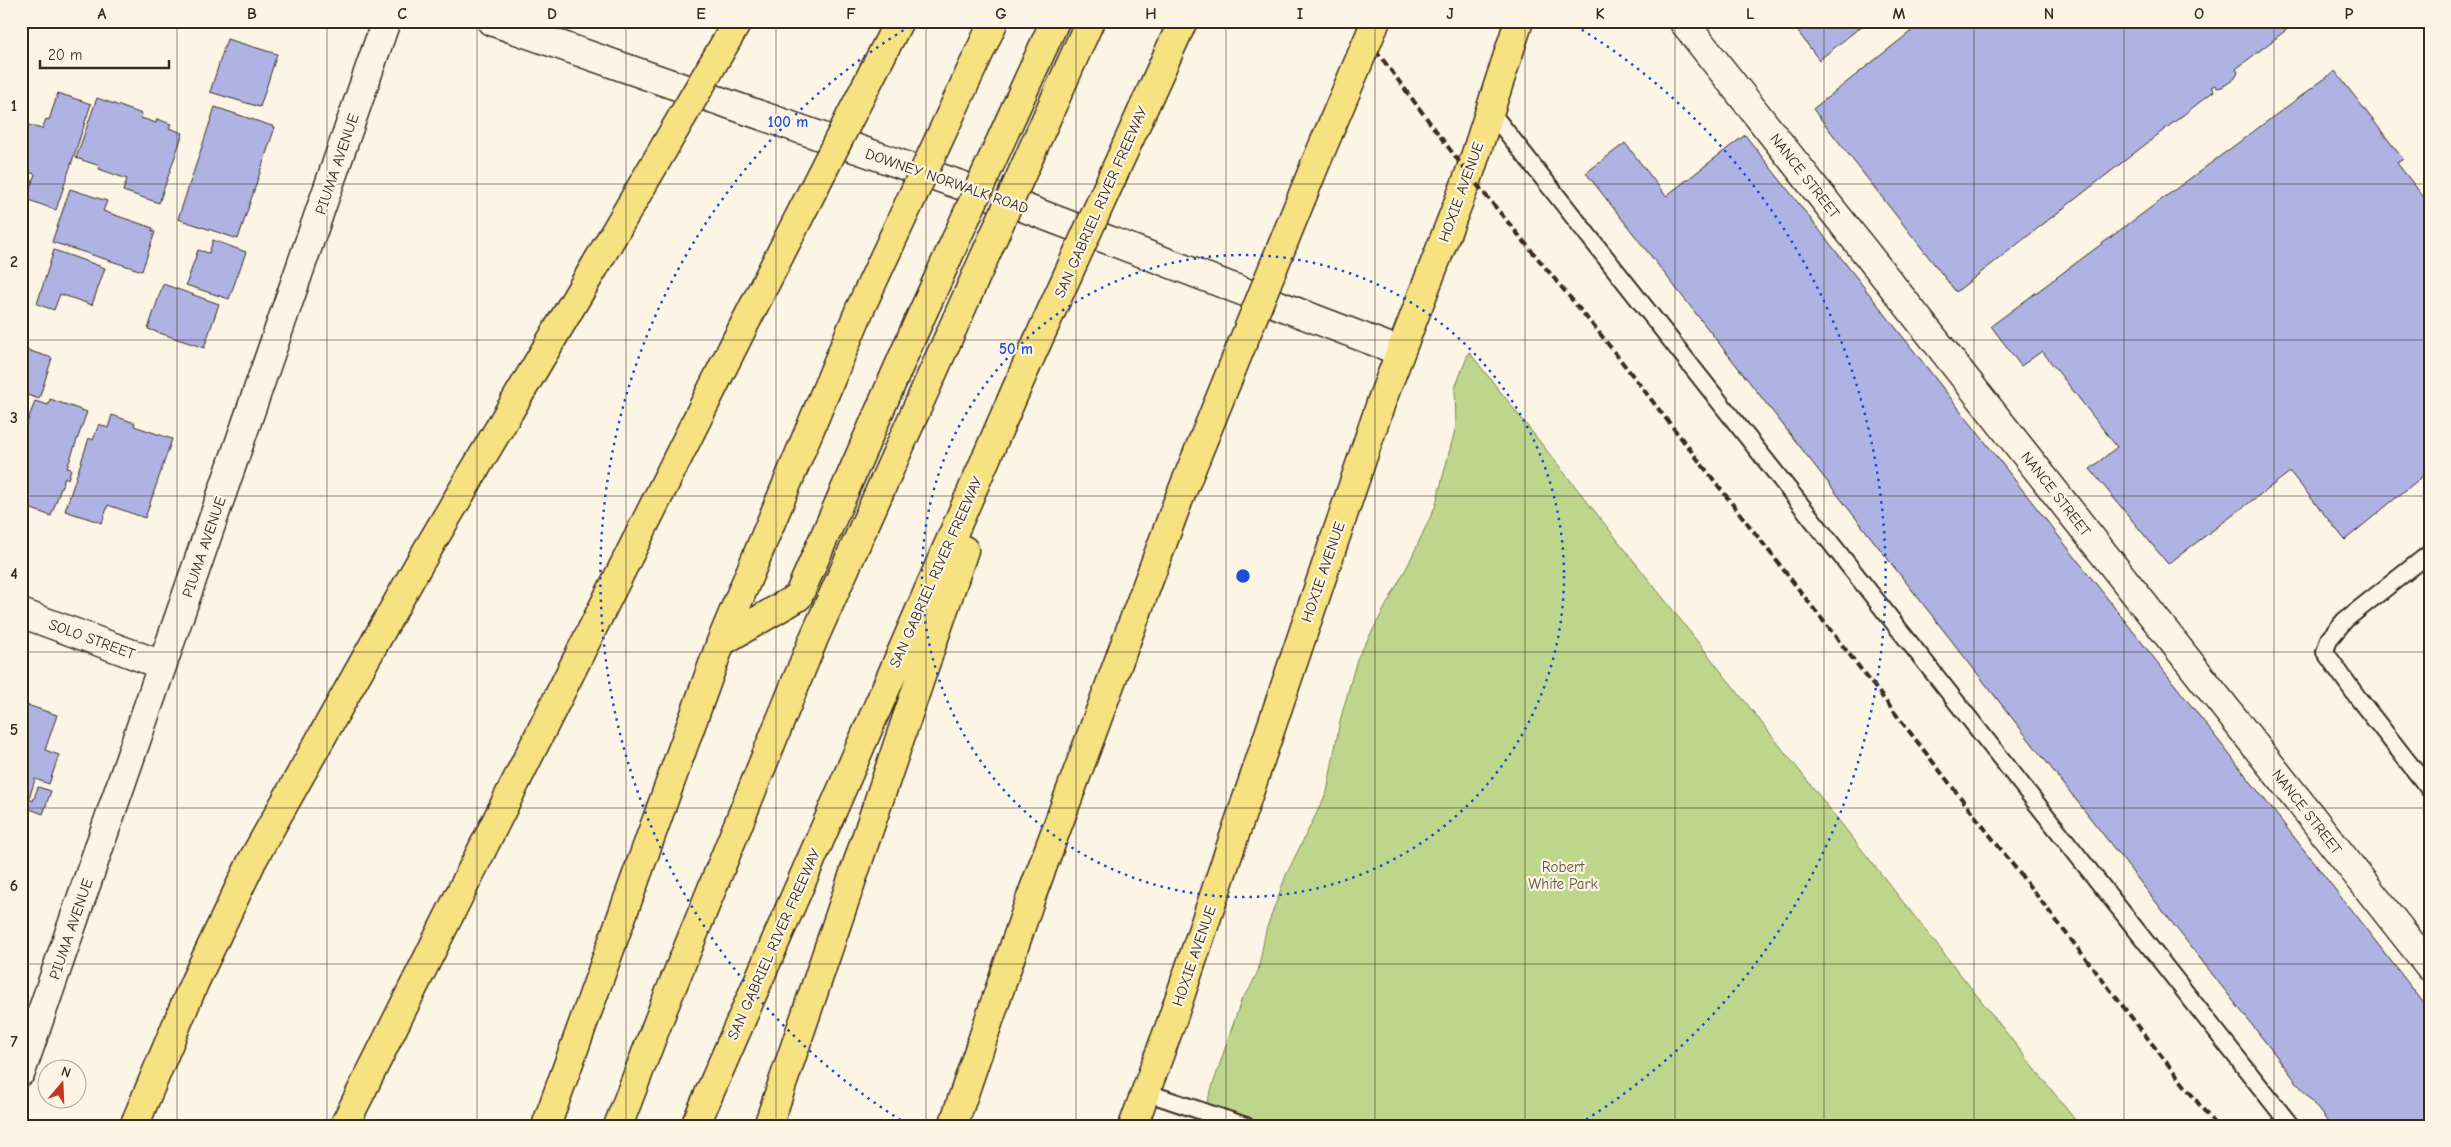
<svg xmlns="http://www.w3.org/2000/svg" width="2451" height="1147" font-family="'Comic Neue',sans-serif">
  <rect width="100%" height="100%" fill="#fcf5e5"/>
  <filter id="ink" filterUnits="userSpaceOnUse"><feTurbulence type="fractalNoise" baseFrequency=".02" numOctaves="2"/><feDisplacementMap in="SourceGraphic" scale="10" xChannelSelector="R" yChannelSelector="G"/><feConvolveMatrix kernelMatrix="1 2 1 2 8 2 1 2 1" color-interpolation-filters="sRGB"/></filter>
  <g filter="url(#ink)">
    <!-- green -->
    <path fill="#bed68c" stroke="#7c8055" d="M 1469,352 L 2080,1126 L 1199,1126 L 1242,998 L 1249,990 L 1258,971 L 1266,930 L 1286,875 L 1327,792 L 1340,721 L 1357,659 L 1408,565 L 1435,507 L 1456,426 L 1455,388 Z"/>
    <!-- building -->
    <path fill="#aeb3e4" stroke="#3b2a1e" d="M 1790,21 L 1868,21 L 1819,60 Z
      M 1924,21 L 2292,21 L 2294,24 L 2236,69 L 2238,72 L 2233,80 L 2222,87 L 2217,88 L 2215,85 L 2211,87 L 2214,91 L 1956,292 L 1813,109 Z
      M 227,39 L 277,54 L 260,107 L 210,92 Z
      M 2335,71 L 2403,159 L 2397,163 L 2430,205 L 2430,470 L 2345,540 L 2290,472 L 2168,564 L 2090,469 L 2117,447 L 2042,351 L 2021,366 L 1991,326 Z
      M 58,93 L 91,104 L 56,210 L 26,199 L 35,174 L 21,170 L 21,123 L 42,129 L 46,119 L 49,120 Z
      M 97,98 L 142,114 L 141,118 L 156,123 L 157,119 L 171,124 L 169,128 L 183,133 L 159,203 L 123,191 L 127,179 L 99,169 L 100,166 L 76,158 Z
      M 215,107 L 275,127 L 238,239 L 178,219 Z
      M 1745,135 L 2430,1011 L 2430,1126 L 2331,1126 L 1586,173 L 1625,143 L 1666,196 Z
      M 70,189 L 107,201 L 103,211 L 153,228 L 152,231 L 155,232 L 142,271 L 52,242 Z
      M 213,240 L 246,252 L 229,299 L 186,285 L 198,250 L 209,253 Z
      M 54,250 L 105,268 L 92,305 L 60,294 L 54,310 L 37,304 Z
      M 163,284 L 219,304 L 204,348 L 148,329 Z
      M 21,348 L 52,358 L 39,399 L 21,393 Z
      M 50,399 L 87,412 L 67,468 L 71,469 L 68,479 L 65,477 L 51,516 L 21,505 L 21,430 L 24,431 L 35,401 L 48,405 Z
      M 112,415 L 135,423 L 134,426 L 172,439 L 145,518 L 108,505 L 102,523 L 65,511 L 89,438 L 93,440 L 99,424 L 108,428 Z
      M 21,703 L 57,715 L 45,750 L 59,755 L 49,784 L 35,779 L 29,799 L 33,801 L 38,787 L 51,791 L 43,814 L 30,809 L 21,834 Z"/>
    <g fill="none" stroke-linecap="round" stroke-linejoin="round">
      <!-- lane casing -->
      <g stroke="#3b2a1e" stroke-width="20">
        <path id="lane" d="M 1490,111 L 2291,1126
          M 2430,553 L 2345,620 L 2329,639 L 2325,652 L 2358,698 L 2430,790
          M 1145,1092 L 1246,1126"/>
      </g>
      <!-- street casing -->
      <g stroke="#3b2a1e" stroke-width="31">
        <path id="street" d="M 491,21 L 1009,202 L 1399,351
          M 1683,21 L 2430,967
          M 21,613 L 162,665
          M 21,1072 L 386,21"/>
      </g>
      <!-- primary casing -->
      <g stroke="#3b2a1e" stroke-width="31">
        <path id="primary" d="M 1133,1126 L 1171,1023 L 1383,397 L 1469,175 L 1519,21"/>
      </g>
      <!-- highway casing -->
      <g stroke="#3b2a1e" stroke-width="31">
        <path id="highway" d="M 721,642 L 798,597 L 913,334
          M 134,1126 L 195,981 L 252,861 L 419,564 L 598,261
          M 344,1126 L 737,339
          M 546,1126 L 721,642 L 860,309
          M 618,1126 L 663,1009 L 814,638 L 947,341
          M 695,1126 L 1025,369
          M 768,1126 L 964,550
          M 953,1126 L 1030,900 L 1177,504"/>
      </g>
      <!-- lane -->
      <use href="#lane" stroke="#fcf5e5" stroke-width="16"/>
      <!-- street -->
      <use href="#street" stroke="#fcf5e5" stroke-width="28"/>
      <!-- primary -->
      <use href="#primary" stroke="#f7e281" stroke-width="28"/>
      <!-- highway -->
      <use href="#highway" stroke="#f7e281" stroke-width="28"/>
      <!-- rail -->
      <path stroke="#3b2a1e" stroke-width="4" stroke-dasharray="8 4" stroke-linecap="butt" d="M 1354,21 L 1469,175 L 1601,335 L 2216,1126"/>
      <!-- highway-bridge casing -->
      <g stroke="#3b2a1e" stroke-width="31" stroke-linecap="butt">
        <path id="highway-bridge" d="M 598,261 L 738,21
          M 860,309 L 994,21
          M 913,334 L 1055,21
          M 737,339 L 899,21
          M 947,341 L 1090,21
          M 1025,369 L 1183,21
          M 1177,504 L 1317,160 L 1376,21"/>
      </g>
      <!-- highway-bridge -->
      <use href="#highway-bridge" stroke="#f7e281" stroke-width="28"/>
    </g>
  </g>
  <!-- grid -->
  <path fill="none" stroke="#3b2a1e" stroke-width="1" stroke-opacity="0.55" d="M 177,21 L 177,1126M 327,21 L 327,1126M 477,21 L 477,1126M 626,21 L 626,1126M 776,21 L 776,1126M 926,21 L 926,1126M 1076,21 L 1076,1126M 1226,21 L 1226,1126M 1375,21 L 1375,1126M 1525,21 L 1525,1126M 1675,21 L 1675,1126M 1824,21 L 1824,1126M 1974,21 L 1974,1126M 2124,21 L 2124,1126M 2274,21 L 2274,1126M 21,184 L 2430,184M 21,340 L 2430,340M 21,496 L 2430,496M 21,652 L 2430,652M 21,808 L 2430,808M 21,964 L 2430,964"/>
  <!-- distance rings -->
  <g fill="none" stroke="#1d4ed8" stroke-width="2.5" stroke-dasharray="2.5 5">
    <circle cx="1243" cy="576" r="321"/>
    <path d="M907 1124A643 643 0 0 1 917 22M1569 22A643 643 0 0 1 1579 1124"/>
  </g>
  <g text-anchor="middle" stroke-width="4.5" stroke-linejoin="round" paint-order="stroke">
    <!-- street labels -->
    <g font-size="15" fill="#3b2a1e" stroke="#fcf5e5">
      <text transform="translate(337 164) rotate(-71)" y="5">PIUMA AVENUE</text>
      <text transform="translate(1805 176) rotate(52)" y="5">NANCE STREET</text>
      <text transform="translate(947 181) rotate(19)" y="5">DOWNEY NORWALK ROAD</text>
      <text transform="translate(1461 192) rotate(-70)" y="5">HOXIE AVENUE</text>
      <text transform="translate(1101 202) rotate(-66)" y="5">SAN GABRIEL RIVER FREEWAY</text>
      <text transform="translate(2056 494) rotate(52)" y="5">NANCE STREET</text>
      <text transform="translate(204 547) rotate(-71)" y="5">PIUMA AVENUE</text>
      <text transform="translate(936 572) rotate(-66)" y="5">SAN GABRIEL RIVER FREEWAY</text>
      <text transform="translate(1323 572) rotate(-71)" y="5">HOXIE AVENUE</text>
      <text transform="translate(92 639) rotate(20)" y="5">SOLO STREET</text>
      <text transform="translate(2307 812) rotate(52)" y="5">NANCE STREET</text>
      <text transform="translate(71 929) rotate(-71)" y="5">PIUMA AVENUE</text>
      <text transform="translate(774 944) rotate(-66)" y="5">SAN GABRIEL RIVER FREEWAY</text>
      <text transform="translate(1194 956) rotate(-71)" y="5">HOXIE AVENUE</text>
    </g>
    <!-- park labels -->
    <g font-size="15" fill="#5c553a" stroke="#fcf5e5">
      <text x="1563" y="872">Robert<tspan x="1563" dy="17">White Park</tspan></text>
    </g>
  </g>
  <circle cx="1243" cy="576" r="8" fill="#1d4ed8" stroke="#fcf5e5" stroke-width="2.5"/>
  <g font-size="15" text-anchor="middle" font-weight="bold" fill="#1d4ed8" stroke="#fcf5e5" stroke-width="4.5" stroke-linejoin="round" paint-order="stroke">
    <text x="788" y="127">100 m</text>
    <text x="1016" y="354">50 m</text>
  </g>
  <!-- margin -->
  <rect width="2451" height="1147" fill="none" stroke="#fcf5e5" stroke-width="55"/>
  <!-- north arrow -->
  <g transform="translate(62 1084) rotate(19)"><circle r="24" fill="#fcf5e5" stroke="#afa495"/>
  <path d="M0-4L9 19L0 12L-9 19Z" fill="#c8321e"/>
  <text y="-8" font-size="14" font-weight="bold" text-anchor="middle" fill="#3b2a1e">N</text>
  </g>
  <!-- scale -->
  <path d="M40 60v8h129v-8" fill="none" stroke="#3b2a1e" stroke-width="2.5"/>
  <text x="48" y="60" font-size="15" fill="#3b2a1e" stroke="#fcf5e5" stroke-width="4" paint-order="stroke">20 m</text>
  <rect x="28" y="28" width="2396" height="1092" fill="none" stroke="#3b2a1e" stroke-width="2"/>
  <g font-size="16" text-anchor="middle" font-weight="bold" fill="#3b2a1e">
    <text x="102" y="19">A</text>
    <text x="252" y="19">B</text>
    <text x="402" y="19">C</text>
    <text x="552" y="19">D</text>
    <text x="701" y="19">E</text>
    <text x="851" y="19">F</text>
    <text x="1001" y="19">G</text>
    <text x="1151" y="19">H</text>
    <text x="1300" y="19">I</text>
    <text x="1450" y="19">J</text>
    <text x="1600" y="19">K</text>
    <text x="1750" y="19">L</text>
    <text x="1899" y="19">M</text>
    <text x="2049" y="19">N</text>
    <text x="2199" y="19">O</text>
    <text x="2349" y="19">P</text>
    <text x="14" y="111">1</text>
    <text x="14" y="267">2</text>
    <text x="14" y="423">3</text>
    <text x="14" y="579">4</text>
    <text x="14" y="735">5</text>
    <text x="14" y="891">6</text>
    <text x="14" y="1047">7</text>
  </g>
</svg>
